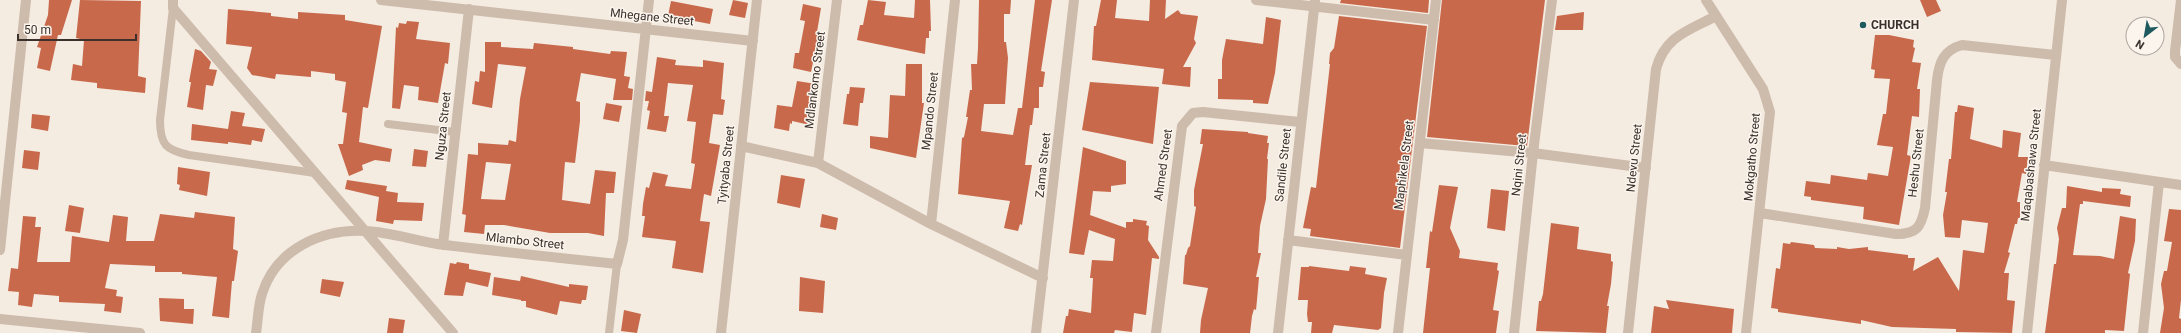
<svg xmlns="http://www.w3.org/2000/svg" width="2181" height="333" font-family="Roboto,sans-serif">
  <rect width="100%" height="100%" fill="#f4ebe1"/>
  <!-- building -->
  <path fill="#c8694b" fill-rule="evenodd" d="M 49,0 L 72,0 L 61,35 L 58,35 L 50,71 L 37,68 L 41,48 L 37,47 L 48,15 Z
    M 80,0 L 141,1 L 138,76 L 146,78 L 145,93 L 97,88 L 97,83 L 71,80 L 73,64 L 82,66 L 84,40 L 76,38 Z
    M 733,0 L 748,3 L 745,18 L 729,15 Z
    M 868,0 L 886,2 L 884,15 L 914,18 L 915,0 L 930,0 L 931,31 L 929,31 L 929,38 L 926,38 L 925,54 L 857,40 L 860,25 L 863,25 Z
    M 979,0 L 1011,0 L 1010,14 L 1004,14 L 1004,42 L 1006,42 L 1008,58 L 1005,104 L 984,104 L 981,131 L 1013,135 L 1018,108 L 1022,108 L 1035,0 L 1052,0 L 1041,71 L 1045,72 L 1043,87 L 1039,87 L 1039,108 L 1034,108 L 1032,125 L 1030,125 L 1025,165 L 1032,165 L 1022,225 L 1020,224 L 1018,231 L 1004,228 L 1010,201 L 958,194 L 962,138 L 964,137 L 968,117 L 966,117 L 970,90 L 972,90 L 971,64 L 977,64 L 978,48 Z
    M 1101,0 L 1117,0 L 1115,18 L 1149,21 L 1150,0 L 1166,0 L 1165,19 L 1178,10 L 1181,14 L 1198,16 L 1194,39 L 1196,43 L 1183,67 L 1191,67 L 1190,87 L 1162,84 L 1164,69 L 1092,60 L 1094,26 L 1096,26 Z
    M 1341,0 L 1429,0 L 1428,13 L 1340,3 Z
    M 1442,0 L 1545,0 L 1527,146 L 1427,137 Z
    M 1920,0 L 1936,0 L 1941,11 L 1927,17 Z
    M 671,1 L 713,9 L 710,24 L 668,16 Z
    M 803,4 L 821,8 L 817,32 L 819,33 L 811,72 L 793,68 L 795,53 L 799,53 L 805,21 L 800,20 Z
    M 228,9 L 271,13 L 271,16 L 298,19 L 298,12 L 345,15 L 345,20 L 382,26 L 368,108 L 363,107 L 359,142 L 392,149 L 390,162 L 375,160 L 362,165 L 363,170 L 349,176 L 338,144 L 343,144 L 347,113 L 342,112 L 346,82 L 335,80 L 335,74 L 311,71 L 311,77 L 276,74 L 275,79 L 252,75 L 247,68 L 252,47 L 226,44 Z
    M 1584,12 L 1583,30 L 1555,30 L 1557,16 Z
    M 1339,16 L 1427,26 L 1400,248 L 1310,236 L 1311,229 L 1303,228 L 1311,187 L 1316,188 L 1330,64 L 1329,64 L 1330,53 L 1334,48 Z
    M 1266,17 L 1281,20 L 1275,73 L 1268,104 L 1253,103 L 1253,100 L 1218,99 L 1218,79 L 1222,79 L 1222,60 L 1226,39 L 1263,44 Z
    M 407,21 L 419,22 L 416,39 L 450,43 L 448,64 L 445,63 L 438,103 L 418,100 L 419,87 L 404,85 L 400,109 L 392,108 L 396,27 L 398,28 L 399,23 L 406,24 Z
    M 1875,35 L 1889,35 L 1914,40 L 1913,47 L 1915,48 L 1912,62 L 1921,63 L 1917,89 L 1920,89 L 1919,117 L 1912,116 L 1907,155 L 1911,156 L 1899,225 L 1863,219 L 1864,207 L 1811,200 L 1811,197 L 1804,196 L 1806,181 L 1830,184 L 1831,175 L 1867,180 L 1868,173 L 1888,176 L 1893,147 L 1877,145 L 1883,114 L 1886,114 L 1890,79 L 1874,78 L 1875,70 L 1871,69 Z
    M 485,42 L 501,42 L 501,47 L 533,49 L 534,43 L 573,47 L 573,49 L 610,54 L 611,51 L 627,52 L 624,76 L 630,77 L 628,88 L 633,89 L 632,100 L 613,100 L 616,79 L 581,73 L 576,101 L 580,102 L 580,121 L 575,163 L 565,162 L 562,200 L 590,204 L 595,170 L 616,172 L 614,193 L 606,193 L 604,236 L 588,233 L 550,233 L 504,225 L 485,225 L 484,234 L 464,232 L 466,215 L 462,214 L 463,206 L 468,154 L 478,155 L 478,143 L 508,145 L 509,140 L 516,142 L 520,99 L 526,67 L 498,64 L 492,108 L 472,104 L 475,81 L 479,82 L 480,71 L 485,72 ZM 486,162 L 511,164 L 505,200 L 481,199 Z
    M 195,49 L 201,51 L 211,62 L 209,69 L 217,70 L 213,86 L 206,85 L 203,110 L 187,107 L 191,82 L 189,82 Z
    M 657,57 L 676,60 L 675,65 L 703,67 L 703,60 L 724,63 L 721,99 L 725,100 L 723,115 L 713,114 L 709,143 L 720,145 L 711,196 L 704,194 L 700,221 L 710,222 L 703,273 L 672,268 L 676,241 L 642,237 L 645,216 L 642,216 L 643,204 L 646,187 L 649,188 L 653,172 L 668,175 L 665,186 L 691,189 L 695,164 L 691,163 L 696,122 L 687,121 L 693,85 L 668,83 L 664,116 L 669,116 L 666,132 L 647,129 L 650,111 L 647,110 L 649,101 L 645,101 L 646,91 L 652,92 Z
    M 906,64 L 922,64 L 922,103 L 924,103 L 916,158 L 870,148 L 870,136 L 888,138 L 890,95 L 905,96 Z
    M 797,81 L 816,84 L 810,125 L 792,121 L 792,124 L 790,123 L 789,131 L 774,128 L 777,105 L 792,107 Z
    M 1090,82 L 1159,87 L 1153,144 L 1082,130 Z
    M 850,87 L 865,88 L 863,103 L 860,103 L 858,126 L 843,124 L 847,94 L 849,94 Z
    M 606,103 L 622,106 L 619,122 L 603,119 Z
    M 1958,105 L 1974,108 L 1970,139 L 2002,148 L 2003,130 L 2021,133 L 2018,157 L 2028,157 L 2026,174 L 2022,173 L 2017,202 L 2020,202 L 2020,218 L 2018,218 L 2017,224 L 2015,224 L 2008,252 L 2010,253 L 2004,273 L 2009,273 L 2007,300 L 2015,301 L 2012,333 L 1956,332 L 1956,329 L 1892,327 L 1861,320 L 1861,324 L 1778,312 L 1778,309 L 1771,308 L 1776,268 L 1780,269 L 1783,243 L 1790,244 L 1791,242 L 1814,245 L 1815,248 L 1837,249 L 1837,247 L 1849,249 L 1868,247 L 1868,250 L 1908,255 L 1908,258 L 1915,258 L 1913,271 L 1938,257 L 1959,291 L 1963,250 L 1984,253 L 1988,223 L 1962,220 L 1960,238 L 1945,237 L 1943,215 L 1947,192 L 1945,192 L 1949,159 L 1951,159 L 1955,112 L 1957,112 Z
    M 231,111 L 245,113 L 242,126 L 265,129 L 262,142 L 252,140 L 251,145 L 228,142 L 228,144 L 191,140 L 192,124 L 228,129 Z
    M 32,114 L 50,116 L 48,131 L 31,128 Z
    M 1202,129 L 1248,132 L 1248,133 L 1268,136 L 1267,143 L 1269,143 L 1267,159 L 1268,159 L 1266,199 L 1260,226 L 1258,253 L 1261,253 L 1256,277 L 1259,277 L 1257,300 L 1256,310 L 1254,309 L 1252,316 L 1250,333 L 1200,333 L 1201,320 L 1208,288 L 1183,284 L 1185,255 L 1186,255 L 1188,248 L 1190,246 L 1196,207 L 1194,206 L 1194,190 L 1203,144 L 1200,144 Z
    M 1083,147 L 1126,161 L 1126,184 L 1111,186 L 1111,192 L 1093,191 L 1090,215 L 1126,228 L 1126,222 L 1133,222 L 1133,219 L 1147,221 L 1146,225 L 1149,226 L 1148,240 L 1159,257 L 1159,259 L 1152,258 L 1146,315 L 1134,313 L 1132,332 L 1115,330 L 1114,333 L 1063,333 L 1066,316 L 1068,316 L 1069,309 L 1091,313 L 1093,278 L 1090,278 L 1092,260 L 1113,261 L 1115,239 L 1089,230 L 1084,255 L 1069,253 Z
    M 414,149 L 428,151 L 426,167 L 412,166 Z
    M 24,150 L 40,152 L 38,170 L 22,168 Z
    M 178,167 L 210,172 L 207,196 L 179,190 L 180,185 L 177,184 Z
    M 781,175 L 805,179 L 800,208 L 777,203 Z
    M 347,180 L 387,186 L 386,191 L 398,193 L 397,202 L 424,203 L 422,221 L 394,220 L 393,224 L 376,221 L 379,197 L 345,189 Z
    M 1439,185 L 1458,187 L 1450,228 L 1460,251 L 1459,258 L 1498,263 L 1497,270 L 1499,271 L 1493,310 L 1499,311 L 1496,333 L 1423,333 L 1430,268 L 1426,268 L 1430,231 L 1432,232 Z
    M 2067,186 L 2102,192 L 2102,188 L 2121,189 L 2120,194 L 2131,196 L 2130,207 L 2083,201 L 2083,204 L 2080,204 L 2073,255 L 2100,256 L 2114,259 L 2120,216 L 2136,219 L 2135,241 L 2128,273 L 2130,274 L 2124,331 L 2105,330 L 2105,333 L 2045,333 L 2054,264 L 2056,264 L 2059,239 L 2057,228 L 2062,208 L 2066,208 Z
    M 1491,189 L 1509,191 L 1505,231 L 1487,228 Z
    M 69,205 L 84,208 L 80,233 L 65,231 Z
    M 2169,209 L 2181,210 L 2181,300 L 2179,318 L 2181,319 L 2181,333 L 2160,333 L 2164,308 L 2161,284 L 2164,271 L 2167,271 L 2172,242 L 2164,241 Z
    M 195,212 L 235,217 L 233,249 L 238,251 L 234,281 L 232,281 L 229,318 L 212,316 L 217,277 L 182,274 L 182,272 L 155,272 L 155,266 L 110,264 L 105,288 L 117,290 L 116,296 L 123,297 L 121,313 L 104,311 L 105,304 L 59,302 L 59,296 L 34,294 L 32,307 L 18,305 L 19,292 L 8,291 L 11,268 L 18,269 L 23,216 L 36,217 L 35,227 L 41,227 L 37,262 L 70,262 L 72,236 L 109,242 L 113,215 L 128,217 L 126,241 L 154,241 L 160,214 L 194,218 Z
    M 822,214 L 838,218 L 836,230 L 820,227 Z
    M 1551,223 L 1579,227 L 1577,249 L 1611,254 L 1611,261 L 1613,262 L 1611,284 L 1607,306 L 1609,306 L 1606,333 L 1536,331 L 1539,301 L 1541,301 L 1543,294 Z
    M 457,262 L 469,264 L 469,269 L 491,273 L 488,287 L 466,282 L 463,296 L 444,295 L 450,263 L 456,264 Z
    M 1309,266 L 1349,271 L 1350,266 L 1366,268 L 1365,274 L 1387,278 L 1384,293 L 1381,328 L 1378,330 L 1334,325 L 1332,333 L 1311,333 L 1312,322 L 1308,322 L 1307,314 L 1308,300 L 1298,300 L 1301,267 L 1309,267 Z
    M 521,276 L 569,287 L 569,284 L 588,286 L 586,300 L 582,300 L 581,304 L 560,301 L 557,315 L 526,307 L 526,301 L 521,301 L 521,300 L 492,295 L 494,277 L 520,281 Z
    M 800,277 L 825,281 L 823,313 L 799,311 Z
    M 322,279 L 344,282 L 340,297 L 320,293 Z
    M 159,298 L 184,299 L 184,309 L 194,309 L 193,324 L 160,321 Z
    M 1666,300 L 1734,309 L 1732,333 L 1651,333 L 1654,306 L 1669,309 Z
    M 624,310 L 641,314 L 637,333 L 621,331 Z
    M 389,318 L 405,320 L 403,333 L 387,333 Z"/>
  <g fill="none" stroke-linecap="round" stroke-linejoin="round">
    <!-- lane -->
    <path stroke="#cdbbac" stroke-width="8" d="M 173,8 L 160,120 C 160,145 166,150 189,155 L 315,173
      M 388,124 L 455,132
      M 609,333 L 617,264"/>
    <!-- street -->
    <path stroke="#cdbbac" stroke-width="10" d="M 173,0 L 173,8 L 453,333
      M 381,0 L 753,41
      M 1256,0 L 1434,20
      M 1706,0 L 1763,89 L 1770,112 L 1746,333
      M 2181,0 L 2175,51 L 2175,57 L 2181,64
      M 1420,143 L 1533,153 L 1646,168
      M 741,146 L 818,163 L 931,224 L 1043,278
      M 818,163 L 837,0
      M 2044,165 L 2181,185
      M 1760,213 L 1896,234 C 1917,234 1921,227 1925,208 L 1937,80 C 1939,62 1944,50 1962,45 L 2055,55
      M 931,224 L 955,0
      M 1288,240 L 1407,255
      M 443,245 L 469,9
      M 0,250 L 26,0
      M 0,319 L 140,333
      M 256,333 C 258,320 258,306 262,294 C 276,249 321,229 365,231 C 392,232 419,242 445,245 C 503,252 560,258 617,264 L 623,240 L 649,0
      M 721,333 L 757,0
      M 1036,333 L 1074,0
      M 1156,333 L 1182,126 L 1193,113 L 1203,112 L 1300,122
      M 1278,333 L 1315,0
      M 1398,333 L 1436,0
      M 1514,333 L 1533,153 L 1552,0
      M 1628,333 L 1656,69 C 1665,36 1688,31 1716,16
      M 2027,333 L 2062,0
      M 2143,333 L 2159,182"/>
  </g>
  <!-- markers -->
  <circle fill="#1f5a5e" stroke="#fbf5ee" stroke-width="1.5" cx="1863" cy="25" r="4"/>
  <g text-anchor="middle" stroke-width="3" stroke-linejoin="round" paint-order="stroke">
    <!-- street labels -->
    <g font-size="12" fill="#3b302b" stroke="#fbf5ee">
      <text transform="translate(652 17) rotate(6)" y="4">Mhegane Street</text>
      <text transform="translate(815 80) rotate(-83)" y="4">Mdlankomo Street</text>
      <text transform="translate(930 111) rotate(-84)" y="4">Mpando Street</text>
      <text transform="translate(443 126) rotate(-84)" y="4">Nguza Street</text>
      <text transform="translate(1752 157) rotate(-85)" y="4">Mokgatho Street</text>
      <text transform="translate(1634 158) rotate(-84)" y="4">Ndevu Street</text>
      <text transform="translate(1916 163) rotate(-84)" y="4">Heshu Street</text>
      <text transform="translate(726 165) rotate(-84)" y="4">Tyityaba Street</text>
      <text transform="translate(1043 165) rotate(-84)" y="4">Zama Street</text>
      <text transform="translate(1163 165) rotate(-82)" y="4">Ahmed Street</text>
      <text transform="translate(1283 165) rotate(-84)" y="4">Sandile Street</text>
      <text transform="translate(1404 165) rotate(-83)" y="4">Maphikela Street</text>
      <text transform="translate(1519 165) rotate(-84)" y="4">Nqini Street</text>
      <text transform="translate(2031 165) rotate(-84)" y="4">Maqabashawa Street</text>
      <text transform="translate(525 241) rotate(6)" y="4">Mlambo Street</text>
    </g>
    <!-- poi labels -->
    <g font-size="12" font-weight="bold" fill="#3b302b" stroke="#fbf5ee" text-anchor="start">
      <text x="1871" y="29">CHURCH</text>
    </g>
  </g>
  <!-- north arrow -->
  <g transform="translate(2145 36) rotate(211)"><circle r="19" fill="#fbf5ee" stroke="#aea6a0"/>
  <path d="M0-3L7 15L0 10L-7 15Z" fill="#1f5a5e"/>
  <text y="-6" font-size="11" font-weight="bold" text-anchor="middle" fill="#3b302b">N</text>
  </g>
  <!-- scale -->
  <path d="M18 34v6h118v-6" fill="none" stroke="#3b302b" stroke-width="2"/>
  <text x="24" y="34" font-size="12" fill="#3b302b" stroke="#fbf5ee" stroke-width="3" paint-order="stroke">50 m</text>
</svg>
